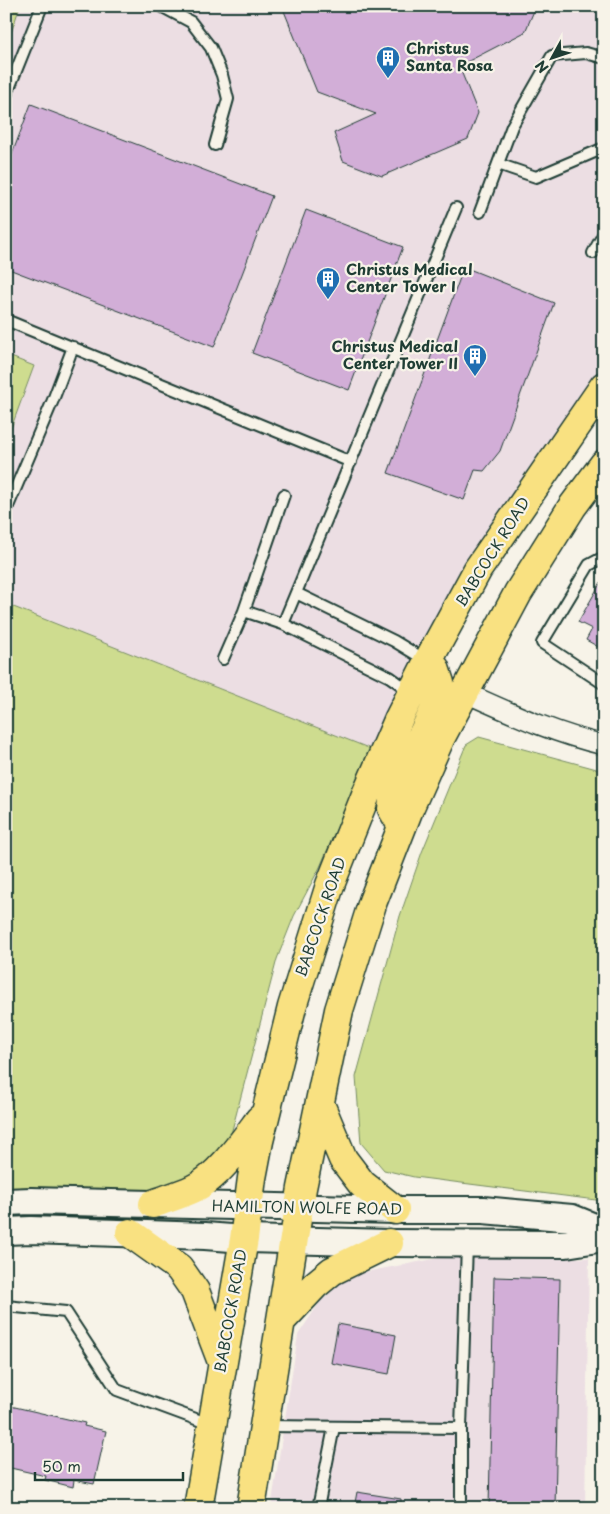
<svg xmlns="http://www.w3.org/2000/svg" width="610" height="1514" font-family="'Playpen Sans',sans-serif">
  <rect width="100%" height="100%" fill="#f7f3e8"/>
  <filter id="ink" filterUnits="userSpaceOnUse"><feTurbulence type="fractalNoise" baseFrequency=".02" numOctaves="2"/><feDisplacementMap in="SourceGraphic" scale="10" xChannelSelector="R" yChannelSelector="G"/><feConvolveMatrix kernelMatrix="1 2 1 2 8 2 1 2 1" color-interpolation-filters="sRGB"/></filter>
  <g filter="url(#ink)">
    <!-- built -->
    <path fill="#ecdee3" d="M 6,6 L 604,6 L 604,368 L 574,404 L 519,482 L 448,597 L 371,749 L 6,604 L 6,442 L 34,366 L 6,355 Z
      M 450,1256 L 589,1258 L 585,1508 L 271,1508 L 298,1335 L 320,1302 L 349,1275 Z"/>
    <!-- green -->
    <path fill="#cedc8f" stroke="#768c62" d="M 6,6 L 20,6 L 6,48 Z
      M 6,355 L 34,366 L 6,442 Z
      M 6,604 L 371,749 L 320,867 L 294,916 L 277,959 L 231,1134 L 223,1150 L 193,1177 L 161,1189 L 123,1192 L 6,1190 Z
      M 479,737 L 604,771 L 604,1201 L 414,1177 L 384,1170 L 361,1143 L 356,1077 L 400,916 L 422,852 L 466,745 Z"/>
    <!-- building -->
    <path fill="#d2aed7" stroke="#1f3d34" d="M 282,6 L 536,6 L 525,32 L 459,66 L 478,113 L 468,139 L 382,176 L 343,161 L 334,133 L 376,114 L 317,92 Z
      M 31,104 L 272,196 L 214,347 L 6,268 L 6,170 Z
      M 306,210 L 403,247 L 349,390 L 252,353 Z
      M 464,267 L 554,303 L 500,451 L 484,471 L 475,470 L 464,500 L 388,473 Z
      M 604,577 L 604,650 L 586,640 L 592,629 L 578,622 Z
      M 494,1277 L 560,1279 L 555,1508 L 489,1508 Z
      M 338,1324 L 396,1335 L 389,1374 L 331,1363 Z
      M 6,1405 L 85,1423 L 84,1426 L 106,1431 L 94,1484 L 74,1480 L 73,1487 L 45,1480 L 46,1476 L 6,1467 Z
      M 357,1492 L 401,1499 L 401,1508 L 354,1508 Z"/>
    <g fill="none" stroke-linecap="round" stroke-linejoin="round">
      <!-- lane casing -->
      <g stroke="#1f3d34" stroke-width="14">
        <path id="lane" d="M 161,6 L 191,22 L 211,48 L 222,75 L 228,99 L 215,145
          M 6,96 L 42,6
          M 498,164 L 536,177 L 604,148
          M 480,212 L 512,126 L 552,56 L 586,53 L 604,58
          M 593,253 L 604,233
          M 6,320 L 351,462
          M 284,495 L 244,611 L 283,624 L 390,677 L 411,692
          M 6,511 L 53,400 L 73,347
          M 604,557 L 589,565 L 542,643 L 604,684
          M 296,593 L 394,641 L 427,661
          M 283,624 L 456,208
          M 223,659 L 244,611
          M 6,1306 L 66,1312 L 117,1390 L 212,1425
          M 264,1426 L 461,1428
          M 318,1508 L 334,1427
          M 461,1508 L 461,1428 L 467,1244"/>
      </g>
      <!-- street casing -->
      <g stroke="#1f3d34" stroke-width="22">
        <path id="street" d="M 466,693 C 513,714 553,733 604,745"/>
      </g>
      <!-- secondary casing -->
      <g stroke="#1f3d34" stroke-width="30">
        <path id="secondary" d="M 6,1202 L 31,1201 L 395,1210 L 483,1210 L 572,1218 L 604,1231
          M 6,1231 L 31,1230 L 205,1236 L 244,1239 L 389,1243 L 566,1244 L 604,1238"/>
      </g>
      <!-- primary casing -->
      <g stroke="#1f3d34" stroke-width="31">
        <path id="primary" d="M 402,826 L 392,809 L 394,793 L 434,711 L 440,693 L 440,683 L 435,668 L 428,661
          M 320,1104 L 343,1159 L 362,1184 L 395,1210
          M 153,1204 C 166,1199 180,1195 193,1189 C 218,1178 244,1140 260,1119
          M 130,1233 L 179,1268 L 195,1291 L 222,1362
          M 281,1321 L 315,1285 L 332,1271 L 389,1243
          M 198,1508 L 244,1239 L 252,1178 L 259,1141 L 292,1007 L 330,885 L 367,792 L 399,718 L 428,661 L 478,569 L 604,386
          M 251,1508 L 302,1188 L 339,1010 L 373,901 L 409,809 L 440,739 L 518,593 L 572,507 L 604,464"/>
      </g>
      <!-- lane -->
      <use href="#lane" stroke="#f7f3e8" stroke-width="10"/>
      <!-- street -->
      <use href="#street" stroke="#f7f3e8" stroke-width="19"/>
      <!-- secondary -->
      <use href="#secondary" stroke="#f7f3e8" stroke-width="26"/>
      <!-- primary -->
      <use href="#primary" stroke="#f9e181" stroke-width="28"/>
    </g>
  </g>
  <!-- icons -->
  <defs>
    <g id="building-pin" transform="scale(1.25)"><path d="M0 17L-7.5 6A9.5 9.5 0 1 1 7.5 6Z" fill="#1f6fb2" stroke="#f7f3e8"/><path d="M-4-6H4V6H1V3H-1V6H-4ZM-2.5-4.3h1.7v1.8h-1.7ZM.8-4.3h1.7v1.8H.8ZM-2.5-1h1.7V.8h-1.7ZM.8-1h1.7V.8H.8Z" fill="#fff"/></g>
  </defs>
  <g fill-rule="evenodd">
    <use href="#building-pin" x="388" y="58"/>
    <use href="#building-pin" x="328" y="279"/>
    <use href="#building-pin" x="475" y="356"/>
  </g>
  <g text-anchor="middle" stroke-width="4.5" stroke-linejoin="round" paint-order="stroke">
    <!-- poi labels -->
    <g font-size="15" font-weight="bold" fill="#1f3d34" stroke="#f7f3e8" text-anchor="start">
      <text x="406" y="54">Christus<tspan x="406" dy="17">Santa Rosa</tspan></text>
      <text x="346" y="275">Christus Medical<tspan x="346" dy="17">Center Tower I</tspan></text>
      <text x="458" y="352" text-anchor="end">Christus Medical<tspan x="458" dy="17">Center Tower II</tspan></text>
    </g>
    <!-- street labels -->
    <g font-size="15" fill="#1f3d34" stroke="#f7f3e8">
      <text transform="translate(493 552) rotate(-58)" y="5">BABCOCK ROAD</text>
      <text transform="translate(321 917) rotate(-71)" y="5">BABCOCK ROAD</text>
      <text transform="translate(307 1208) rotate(1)" y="5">HAMILTON WOLFE ROAD</text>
      <text transform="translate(231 1311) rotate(-80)" y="5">BABCOCK ROAD</text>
    </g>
  </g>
  <!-- margin -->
  <rect width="610" height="1514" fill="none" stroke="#f7f3e8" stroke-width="25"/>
  <rect x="12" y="12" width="585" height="1489" fill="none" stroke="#1f3d34" stroke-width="2" filter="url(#ink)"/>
  <!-- north arrow -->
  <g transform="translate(552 58) rotate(230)" stroke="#f7f3e8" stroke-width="4" paint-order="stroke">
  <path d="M0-4L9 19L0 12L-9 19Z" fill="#1f3d34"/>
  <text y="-8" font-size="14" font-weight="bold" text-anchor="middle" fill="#1f3d34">N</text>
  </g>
  <!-- scale -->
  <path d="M35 1472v8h148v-8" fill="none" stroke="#1f3d34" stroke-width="2.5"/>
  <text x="42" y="1472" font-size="15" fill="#1f3d34" stroke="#f7f3e8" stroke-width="4" paint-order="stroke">50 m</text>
</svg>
